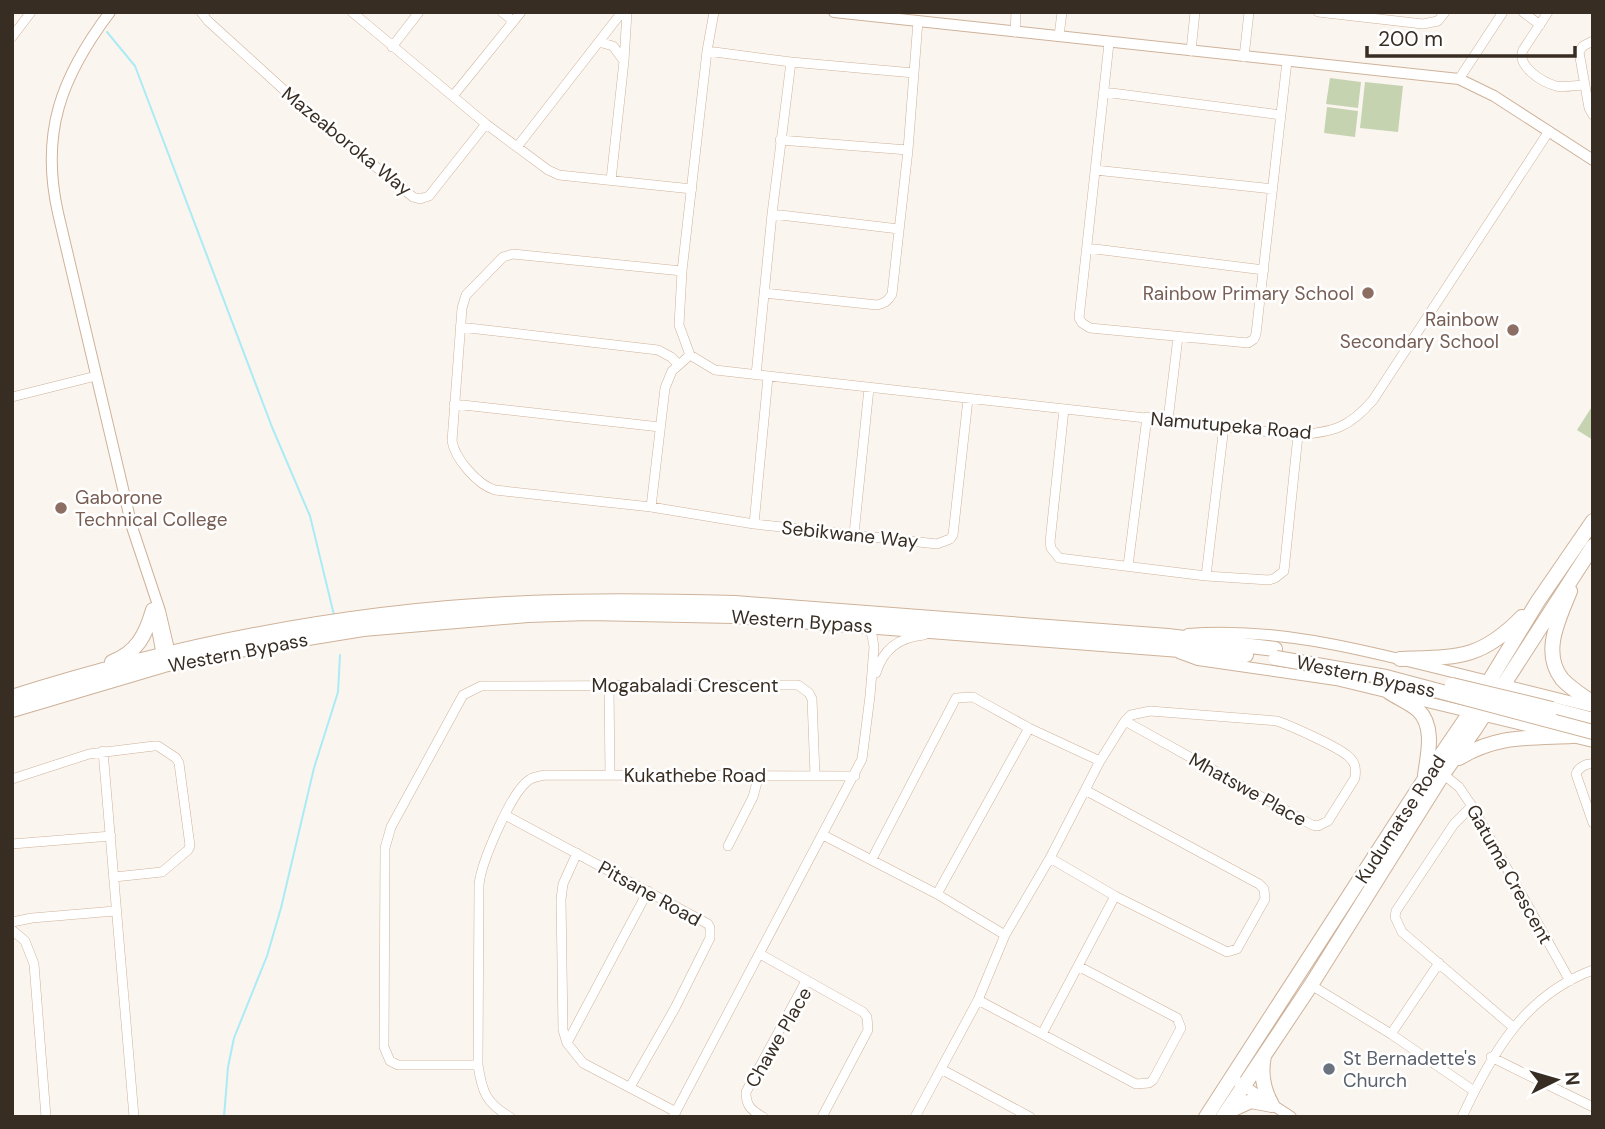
<svg xmlns="http://www.w3.org/2000/svg" width="1605" height="1129" font-family="'DM Sans',sans-serif">
  <rect width="100%" height="100%" fill="#fbf5f0"/>
  <!-- park -->
  <path fill="#c5d3b1" d="M 1330,78 L 1361,82 L 1358,108 L 1326,104 Z
    M 1365,82 L 1403,86 L 1398,132 L 1360,128 Z
    M 1327,107 L 1358,111 L 1355,137 L 1324,133 Z
    M 1593,405 L 1593,440 L 1577,430 Z"/>
  <g fill="none" stroke-linecap="round" stroke-linejoin="round">
    <!-- stream -->
    <path stroke="#aaebf4" stroke-width="2" d="M 107,32 L 135,66 L 272,427 L 310,516 L 334,615
      M 224,1117 L 228,1067 L 234,1038 L 267,956 L 281,908 L 314,768 L 338,692 L 340,655"/>
    <!-- minor casing -->
    <g stroke="#ceb299" stroke-width="10">
      <path id="minor" d="M 201,12 L 208,21 L 306,110 L 413,197 L 420,199 L 429,196 L 486,124
        M 352,12 L 486,124 L 548,170 L 559,175 L 692,189
        M 502,12 L 513,21
        M 714,12 L 707,51 L 682,271 L 679,325 L 690,355 L 715,370 L 1298,435 C 1333,432 1349,428 1373,400 L 1549,131
        M 1318,12 L 1423,24 L 1438,21 L 1445,12
        M 1523,12 L 1540,25
        M 1548,12 L 1523,50 C 1516,66 1542,82 1556,86 C 1565,88 1576,85 1584,85
        M 1015,32 L 1016,12
        M 1059,36 L 1062,12
        M 12,37 L 31,12
        M 1593,41 L 1583,46 L 1579,52 L 1589,108 L 1593,115
        M 599,42 L 613,46 L 624,61
        M 1109,43 L 1079,318 L 1082,323 L 1090,328 L 1248,343 L 1254,339 L 1256,334 L 1287,61
        M 392,47 L 419,12
        M 707,51 L 791,62 L 914,73
        M 1191,51 L 1195,12
        M 1244,57 L 1249,12
        M 1459,79 L 1503,12
        M 1104,92 L 1281,115
        M 453,96 L 521,12
        M 780,140 L 908,150
        M 517,147 L 622,12
        M 1095,170 L 1273,189
        M 611,180 L 624,61 L 627,12
        M 772,214 L 899,229
        M 1087,248 L 1264,270
        M 682,271 L 513,254 L 503,257 L 466,295 L 462,308 L 452,441 C 455,459 478,485 495,490 L 651,507 L 754,524 L 937,544 L 950,539 L 953,535 L 968,399
        M 764,293 L 877,305 C 885,303 888,301 892,294 L 908,150 L 918,21
        M 460,327 L 658,350 L 671,357 L 678,364
        M 756,375 L 772,214 L 791,62
        M 12,397 L 96,376
        M 454,404 L 660,427
        M 1064,409 L 1050,542 L 1051,548 L 1059,558 L 1206,576 L 1269,580 L 1275,578 L 1284,571 L 1298,435
        M 1168,420 L 1178,337
        M 651,507 L 665,388 L 672,371 L 690,355
        M 754,524 L 768,377
        M 854,534 L 869,388
        M 1128,566 L 1147,417
        M 1206,576 L 1224,426
        M 876,673 C 883,649 900,637 924,635
        M 609,685 L 610,775
        M 103,751 L 134,1117
        M 1593,764 C 1586,763 1578,768 1576,774 L 1593,823
        M 1443,774 L 1459,787 L 1472,806 L 1570,981
        M 12,779 L 89,754 L 154,746 L 158,746 L 176,758 L 179,763 L 190,846 L 188,850 L 162,872 L 114,877
        M 1472,806 L 1454,824 L 1396,911 L 1395,917 L 1402,932 L 1513,1027
        M 505,815 L 708,924 L 710,928 L 710,938 L 675,1008 L 630,1087
        M 823,835 L 937,894 L 1005,935
        M 12,844 L 111,836
        M 728,846 L 753,797 L 759,775
        M 577,853 L 563,884 L 561,899 L 563,1030 L 567,1043 L 583,1063 L 676,1112
        M 1050,858 L 1115,896 L 1227,952 L 1237,949 L 1265,899 L 1264,889 L 1259,884 L 1085,790
        M 872,859 L 956,698 L 973,697 L 1029,728 L 1100,761
        M 937,894 L 1029,728
        M 12,922 L 32,918 L 115,911
        M 12,930 L 25,941 L 34,964 L 46,1117
        M 760,954 L 863,1012 L 867,1017 L 868,1030 L 822,1117
        M 1311,985 L 1391,1034 L 1474,1091
        M 978,1000 L 1136,1084 L 1149,1083 L 1153,1080 L 1181,1028 L 1177,1018 L 1078,966
        M 1042,1034 L 1115,896
        M 1391,1034 L 1439,963
        M 567,1043 L 648,891
        M 1491,1057 L 1593,1107
        M 478,1065 L 398,1065 L 390,1061 L 384,1047 L 385,848 L 391,827 L 463,695 L 481,686 L 798,685 L 809,693 L 812,699 L 815,775
        M 941,1069 L 1030,1117
        M 510,1117 C 486,1103 482,1092 478,1065 L 479,885 C 481,863 511,792 529,780 C 533,777 539,776 545,775 L 855,776
        M 673,1117 L 862,759 L 870,696 L 874,647 L 872,635 L 865,626
        M 763,1117 C 751,1110 746,1106 746,1092 L 806,981
        M 915,1117 L 978,1000 L 1005,935 L 1050,858 L 1100,761 L 1125,721 L 1131,715 L 1150,711 L 1277,721 C 1291,726 1339,747 1349,757 C 1356,763 1356,770 1355,778 L 1328,821 L 1318,826 L 1312,825 L 1125,721
        M 1462,1117 C 1491,1055 1524,995 1593,970"/>
    </g>
    <!-- tertiary casing -->
    <g stroke="#ceb299" stroke-width="12">
      <path id="tertiary" d="M 110,12 C 61,77 40,133 58,213 L 132,527 L 160,611 L 171,658
        M 834,12 L 1459,79 L 1494,96 L 1593,160
        M 155,618 L 163,661
        M 1188,634 C 1272,627 1356,648 1436,668 C 1489,681 1541,694 1593,707
        M 1179,653 L 1198,660 L 1336,680 L 1593,742
        M 1238,1082 L 1291,1117"/>
    </g>
    <!-- primary casing -->
    <g stroke="#ceb299" stroke-width="16">
      <path id="primary" d="M 1570,591 C 1559,619 1541,652 1562,679 C 1570,688 1583,696 1593,703
        M 1400,659 C 1457,657 1480,660 1522,617
        M 1389,692 C 1398,698 1410,703 1418,710 C 1435,726 1428,754 1425,775
        M 1459,758 C 1497,735 1529,738 1572,736
        M 1264,1056 C 1260,1074 1263,1089 1272,1105
        M 1227,1112 L 1251,1101 L 1272,1105
        M 1206,1117 L 1424,780 L 1471,711 L 1538,601 L 1593,521
        M 1223,1117 L 1311,985 L 1443,774 L 1475,729 L 1593,546"/>
    </g>
    <!-- trunk casing -->
    <g stroke="#ceb299" stroke-width="16">
      <path id="trunk" d="M 112,662 C 137,653 146,634 153,610
        M 12,697 C 179,644 353,610 528,603 C 597,600 666,601 735,603 L 1168,636 L 1275,649
        M 1552,709 L 1593,720
        M 12,710 L 164,665 L 271,644 L 363,629 L 528,615 L 588,613 L 734,616 L 1246,655"/>
    </g>
    <!-- minor -->
    <use href="#minor" stroke="#fff" stroke-width="9"/>
    <!-- tertiary -->
    <use href="#tertiary" stroke="#fff" stroke-width="10"/>
    <!-- primary -->
    <use href="#primary" stroke="#fff" stroke-width="14"/>
    <!-- trunk -->
    <use href="#trunk" stroke="#fff" stroke-width="14"/>
    <!-- trunk-bridge casing -->
    <g stroke="#ceb299" stroke-width="16" stroke-linecap="butt">
      <path id="trunk-bridge" d="M 1276,658 L 1386,677 L 1593,732
        M 1452,685 L 1552,709"/>
    </g>
    <!-- trunk-bridge -->
    <use href="#trunk-bridge" stroke="#fff" stroke-width="14"/>
  </g>
  <!-- markers -->
  <g fill="#8d6e63" stroke="#fff" stroke-width="2.5">
    <circle cx="1368" cy="293" r="7"/>
    <circle cx="1513" cy="330" r="7"/>
    <circle cx="61" cy="508" r="7"/>
  </g>
  <circle fill="#6b7280" stroke="#fff" stroke-width="2.5" cx="1329" cy="1069" r="7"/>
  <g text-anchor="middle" stroke-width="5" stroke-linejoin="round" paint-order="stroke">
    <!-- street labels -->
    <g font-size="19" fill="#382d23" stroke="#fff">
      <text transform="translate(347 141) rotate(39)" y="7">Mazeaboroka Way</text>
      <text transform="translate(1231 425) rotate(5)" y="7">Namutupeka Road</text>
      <text transform="translate(850 534) rotate(6)" y="7">Sebikwane Way</text>
      <text transform="translate(802 621) rotate(4)" y="7">Western Bypass</text>
      <text transform="translate(238 652) rotate(-11)" y="7">Western Bypass</text>
      <text transform="translate(1366 676) rotate(12)" y="7">Western Bypass</text>
      <text x="685" y="692">Mogabaladi Crescent</text>
      <text x="695" y="782">Kukathebe Road</text>
      <text transform="translate(1248 789) rotate(29)" y="7">Mhatswe Place</text>
      <text transform="translate(1400 819) rotate(-57)" y="7">Kudumatse Road</text>
      <text transform="translate(1510 874) rotate(61)" y="7">Gatuma Crescent</text>
      <text transform="translate(650 893) rotate(29)" y="7">Pitsane Road</text>
      <text transform="translate(778 1037) rotate(-60)" y="7">Chawe Place</text>
    </g>
    <!-- education labels -->
    <g font-size="19" fill="#785e54" stroke="#fff" text-anchor="end">
      <text x="1354" y="300">Rainbow Primary School</text>
      <text x="1499" y="326">Rainbow<tspan x="1499" dy="22">Secondary School</tspan></text>
      <text x="75" y="504" text-anchor="start">Gaborone<tspan x="75" dy="22">Technical College</tspan></text>
    </g>
    <!-- worship labels -->
    <g font-size="19" fill="#5b616d" stroke="#fff" text-anchor="start">
      <text x="1343" y="1065">St Bernadette's<tspan x="1343" dy="22">Church</tspan></text>
    </g>
  </g>
  <!-- border -->
  <rect width="1605" height="1129" fill="none" stroke="#382d23" stroke-width="28"/>
  <!-- north arrow -->
  <g transform="translate(1556 1080) rotate(85)" stroke="#ffffff" stroke-width="5" paint-order="stroke">
  <path d="M0-5L12 26L0 18L-12 26Z" fill="#382d23"/>
  <text y="-10" font-size="19" font-weight="bold" text-anchor="middle" fill="#382d23">N</text>
  </g>
  <!-- scale -->
  <path d="M1367 46v10h208v-10" fill="none" stroke="#382d23" stroke-width="3.5"/>
  <text x="1378" y="46" font-size="21" fill="#382d23" stroke="#ffffff" stroke-width="5" paint-order="stroke">200 m</text>
</svg>
